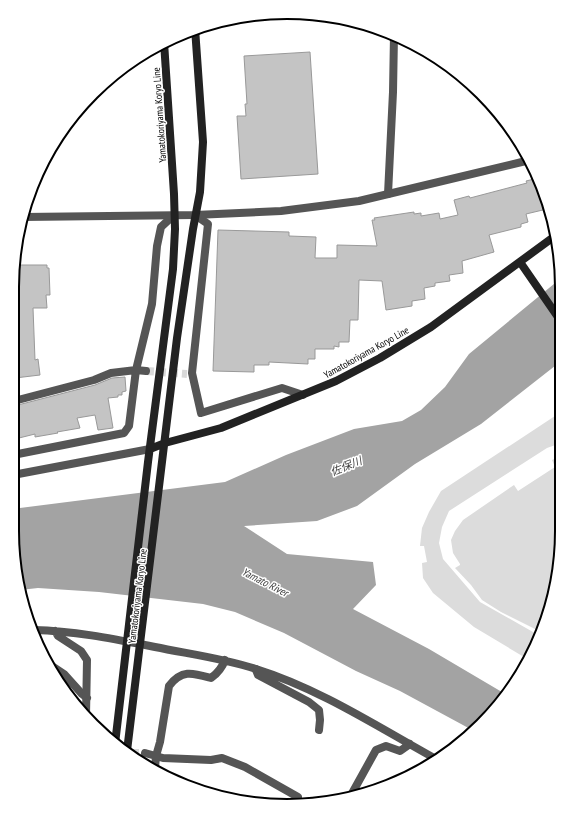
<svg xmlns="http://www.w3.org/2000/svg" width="574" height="818" font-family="'PT Sans Narrow','Noto Sans JP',sans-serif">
  <rect width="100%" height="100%" fill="#fff"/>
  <!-- green -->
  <path fill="#dcdcdc" d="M 561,412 L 561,443 L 547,448 L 449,511 L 442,527 L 439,543 L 443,559 L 480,602 L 540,636 L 534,652 L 529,660 L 474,627 L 433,593 L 423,578 L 422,563 L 427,562 L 424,546 L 420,546 L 422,528 L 429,512 L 441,491 Z
    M 561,456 L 561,549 L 553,602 L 541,632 L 501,612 L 482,600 L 471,585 L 455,568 L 460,565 L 460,564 L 453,553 L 451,540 L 455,531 L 463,520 L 514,485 L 518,491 L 555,467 L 552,460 Z"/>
  <!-- water -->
  <path fill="#a3a3a3" d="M 560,279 L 560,362 L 481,424 L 415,464 L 357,506 L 317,521 L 244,526 L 287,554 L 373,562 L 376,585 L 353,609 L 429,649 L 507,695 L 474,731 L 400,691 L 356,671 L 284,633 L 235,612 L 203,604 L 99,592 L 38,588 L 20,590 L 12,531 L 12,509 L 225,482 L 286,455 L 354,429 L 402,421 L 421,410 L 445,387 L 469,354 Z"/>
  <!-- building -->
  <path fill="#c4c4c4" stroke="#999" d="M 310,52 L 318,174 L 241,179 L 237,116 L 246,116 L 245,104 L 247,104 L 244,56 Z
    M 538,178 L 547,209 L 526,214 L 528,222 L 521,224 L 521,227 L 489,235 L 494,252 L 462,261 L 463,273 L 449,275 L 450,281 L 435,283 L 435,286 L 424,288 L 425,299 L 412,301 L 412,306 L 386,310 L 382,281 L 359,280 L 358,320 L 350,320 L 349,342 L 339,342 L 339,347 L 334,346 L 334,349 L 315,349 L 315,359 L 308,359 L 308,364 L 269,362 L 269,365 L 254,365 L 254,372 L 213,371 L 218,230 L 289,232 L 289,236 L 316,237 L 315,258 L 337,258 L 337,245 L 377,246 L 372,220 L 375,220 L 374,218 L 414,212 L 414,214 L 421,213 L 421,216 L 439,213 L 440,219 L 458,215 L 454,200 L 469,196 L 470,198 L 527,183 L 526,181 Z
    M 17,265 L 47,265 L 47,268 L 49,268 L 50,295 L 46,295 L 47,308 L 33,308 L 35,360 L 38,359 L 40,375 L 15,378 Z
    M 125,377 L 126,391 L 122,392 L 122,395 L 118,395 L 118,397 L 108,398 L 113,428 L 98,430 L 95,415 L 77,418 L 80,428 L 57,432 L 58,433 L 35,437 L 35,434 L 19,438 L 18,435 L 14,436 L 14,406 L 95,385 L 112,378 Z"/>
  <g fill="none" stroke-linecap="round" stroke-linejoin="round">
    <!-- minor-tunnel -->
    <path stroke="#d9d9d9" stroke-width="8" stroke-dasharray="8 4" stroke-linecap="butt" d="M 146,371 L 187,374"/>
    <!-- tertiary-tunnel -->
    <path stroke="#d9d9d9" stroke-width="8" stroke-dasharray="8 4" stroke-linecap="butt" d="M 131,753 L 145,753"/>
    <!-- minor -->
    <path stroke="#555" stroke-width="8" d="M 388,194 L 393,92 L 394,35
      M 195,215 L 208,224 L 192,373 L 201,413 L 282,388 L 303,395
      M 14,401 L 94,380 L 111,373 L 136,370 L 146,371
      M 13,455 L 124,433 L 129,426 L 136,370 L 152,304 L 157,246 L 161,227 L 174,215
      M 13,475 L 150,449
      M 49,664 L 64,674 L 82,694 L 87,698
      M 256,669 C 320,689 378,727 436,759
      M 256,670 L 258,675 L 309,702 L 319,710 L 320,720 L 319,730
      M 145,753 L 163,758 L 211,760 L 222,758 L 245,767 L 298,797 L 296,802
      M 155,768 L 156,756
      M 350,797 L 376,750 L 386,746 L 400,751 L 410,744"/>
    <!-- tertiary -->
    <path stroke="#555" stroke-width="8" d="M 23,217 L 195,215 L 281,211 L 359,201 L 530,160
      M 34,630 C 75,631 114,639 155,647 C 189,654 222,658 256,669
      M 55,631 L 58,636 L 81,651 L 87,660 L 86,716
      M 156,756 L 160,742 L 169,686 C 182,669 193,673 211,678 C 218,673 222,668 225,660"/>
    <!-- secondary -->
    <path stroke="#222" stroke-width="8" d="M 520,262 L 560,320
      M 150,449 L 165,443 L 221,428 L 336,381 L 380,358 L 431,327 L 555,236
      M 115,744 L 148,462 L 173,269 L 175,229 L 174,194 L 164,42
      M 127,751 L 177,338 L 193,229 L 200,192 L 203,142 L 195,28"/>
  </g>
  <g text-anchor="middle" stroke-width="3" stroke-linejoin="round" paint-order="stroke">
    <!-- street labels -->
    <g font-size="10" fill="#000" stroke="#fff">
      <text transform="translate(159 115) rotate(-94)" y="4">Yamatokoriyama Koryo Line</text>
      <text transform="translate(366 352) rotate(-29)" y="4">Yamatokoriyama Koryo Line</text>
      <text transform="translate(137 596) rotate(-83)" y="4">Yamatokoriyama Koryo Line</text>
    </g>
    <!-- water labels -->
    <g font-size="11" font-style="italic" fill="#444" stroke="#fff">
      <text transform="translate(346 466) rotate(-22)" y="4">佐保川</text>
      <text transform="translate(265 582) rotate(27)" y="4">Yamato River</text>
    </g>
  </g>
  <!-- crop -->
  <path d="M0 0H574V818H0ZM287 19H287A268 268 0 0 1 555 287V531A268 268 0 0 1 287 799H287A268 268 0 0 1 19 531V287A268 268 0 0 1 287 19Z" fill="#fff" fill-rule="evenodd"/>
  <path fill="none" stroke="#000" stroke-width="2" d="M287 19H287A268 268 0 0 1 555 287V531A268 268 0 0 1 287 799H287A268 268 0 0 1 19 531V287A268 268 0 0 1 287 19Z"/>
</svg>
